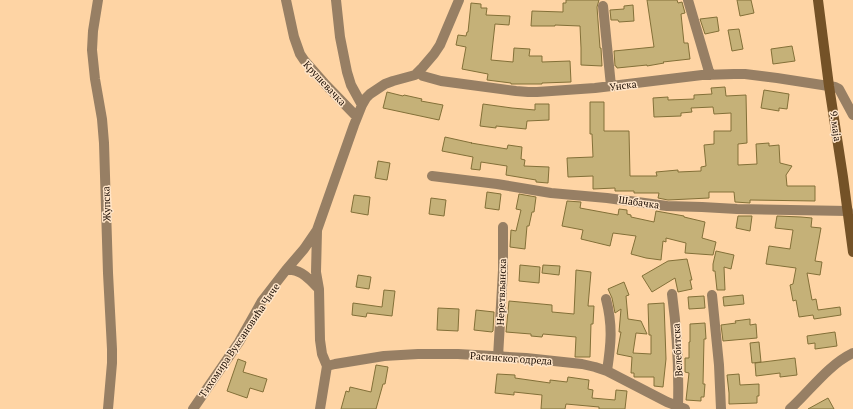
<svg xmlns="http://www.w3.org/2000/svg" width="853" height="409" font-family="'PT Serif',serif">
  <rect width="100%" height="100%" fill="#fed4a4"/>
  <!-- building -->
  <path fill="#c5b178" stroke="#837038" d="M 566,0 L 599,0 L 597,7 L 600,48 L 601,48 L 602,66 L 581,65 L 581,48 L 580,26 L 555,25 L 555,26 L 531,26 L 532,11 L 563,12 L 563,3 L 566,3 Z
    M 647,0 L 677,0 L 678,3 L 682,2 L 685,13 L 681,14 L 684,43 L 688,43 L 690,59 L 663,62 L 664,63 L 647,66 L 647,65 L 617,68 L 616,66 L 615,66 L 614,51 L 654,47 Z
    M 737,0 L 751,0 L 754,13 L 740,16 Z
    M 471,3 L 481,4 L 481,8 L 487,8 L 486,15 L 510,16 L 509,25 L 495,24 L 491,60 L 513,62 L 514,48 L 530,49 L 529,56 L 542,56 L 542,62 L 570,61 L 571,82 L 542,83 L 542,84 L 511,84 L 511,83 L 487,80 L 488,74 L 462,69 L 466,47 L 456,45 L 458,35 L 466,36 L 467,32 L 468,32 Z
    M 633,5 L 634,21 L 619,22 L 618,20 L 611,20 L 610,10 L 624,9 L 624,6 Z
    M 717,17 L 719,31 L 705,34 L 700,19 Z
    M 739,29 L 743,49 L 732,51 L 728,30 Z
    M 792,46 L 795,61 L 773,64 L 771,49 Z
    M 725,87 L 726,96 L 746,95 L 747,143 L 738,144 L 738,165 L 757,164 L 756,144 L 769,143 L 769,146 L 779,145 L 780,163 L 792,166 L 786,175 L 787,186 L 815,186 L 815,201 L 750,200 L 750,203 L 735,202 L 734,192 L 709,192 L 709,198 L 668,200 L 658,198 L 659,193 L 634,193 L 634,191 L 615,191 L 615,188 L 593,189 L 593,176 L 568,177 L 567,158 L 593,157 L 592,134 L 590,134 L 590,102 L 604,102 L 604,131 L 629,131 L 630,176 L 657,176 L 656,172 L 678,170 L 678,172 L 701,171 L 701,167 L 706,166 L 704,145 L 714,144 L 714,131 L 731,131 L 731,113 L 714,114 L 713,107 L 691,108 L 692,112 L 681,113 L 681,116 L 654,117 L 653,98 L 668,97 L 668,100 L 694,99 L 694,95 L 712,94 L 711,88 Z
    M 764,90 L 789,94 L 787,109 L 779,108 L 779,111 L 761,108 Z
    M 387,92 L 403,96 L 404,95 L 422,99 L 421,101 L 443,105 L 439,120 L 383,108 Z
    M 483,104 L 512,108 L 535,110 L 535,104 L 549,104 L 549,120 L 527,121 L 526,129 L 496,126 L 496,128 L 480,126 Z
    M 445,137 L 472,143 L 471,143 L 507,149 L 508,145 L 522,147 L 521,159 L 525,160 L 524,166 L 549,167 L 548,183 L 536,182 L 536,180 L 506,175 L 507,166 L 481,162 L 480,170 L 471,169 L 473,157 L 442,151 Z
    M 378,161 L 390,163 L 387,180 L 375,178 Z
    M 487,192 L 501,194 L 499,210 L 485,208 Z
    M 519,194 L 536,197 L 534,212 L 532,212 L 529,226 L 527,226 L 525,249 L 510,247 L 511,230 L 516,231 L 521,210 L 516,209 Z
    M 354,195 L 370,197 L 368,215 L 351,212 Z
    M 431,198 L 446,200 L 444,216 L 429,214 Z
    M 567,201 L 581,202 L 580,208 L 618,215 L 619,209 L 627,210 L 627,214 L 631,215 L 631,217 L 654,222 L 656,211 L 684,216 L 684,217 L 705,222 L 702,238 L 716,242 L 713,255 L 685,253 L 686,243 L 666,238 L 666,242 L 663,241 L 661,260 L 646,258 L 631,254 L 636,236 L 613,233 L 610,246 L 581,239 L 583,230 L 562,226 Z
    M 738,216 L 752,216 L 750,231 L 736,228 Z
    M 777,216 L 801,217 L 812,218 L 811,227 L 821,228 L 815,261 L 822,262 L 820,275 L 807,273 L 812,300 L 816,299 L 818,310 L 840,307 L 841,315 L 814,319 L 813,315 L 799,317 L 796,300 L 793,301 L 790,285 L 793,284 L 796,268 L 766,264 L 769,246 L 790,249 L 793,230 L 775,228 Z
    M 716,251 L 734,255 L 731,269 L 724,267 L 725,290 L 717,290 L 715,271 L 713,271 L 713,264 Z
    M 687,259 L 692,280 L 690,280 L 692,289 L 678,292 L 675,278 L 652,292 L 642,276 L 668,261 Z
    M 520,265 L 540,267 L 539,283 L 519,281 Z
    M 543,265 L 560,266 L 559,275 L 542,273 Z
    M 576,270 L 591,272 L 588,306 L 594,306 L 593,324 L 591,324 L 590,357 L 575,357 L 576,337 L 543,334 L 542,337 L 531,336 L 531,334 L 506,332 L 509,301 L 552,305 L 552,312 L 574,314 Z
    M 358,275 L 371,277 L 369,289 L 356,287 Z
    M 624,282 L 629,295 L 626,296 L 628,319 L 641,321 L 647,334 L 636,333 L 633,353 L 651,354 L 651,335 L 649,335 L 648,304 L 664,303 L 666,359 L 663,387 L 654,386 L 654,377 L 634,377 L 634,373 L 631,373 L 632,357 L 617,354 L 621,332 L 619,332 L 621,309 L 615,313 L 612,298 L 608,289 Z
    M 384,290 L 395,291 L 392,316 L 367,313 L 366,317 L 352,315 L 353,303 L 382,307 Z
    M 743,295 L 744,304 L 724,306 L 723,297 Z
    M 704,296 L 705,308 L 689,309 L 688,297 Z
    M 438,308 L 459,309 L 458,331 L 437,330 Z
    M 476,310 L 494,312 L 493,331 L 492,332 L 474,330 Z
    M 750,319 L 750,325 L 756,324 L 757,338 L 723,341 L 721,325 L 736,323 L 735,321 Z
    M 705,323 L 706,339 L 704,339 L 703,384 L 705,384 L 704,397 L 701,397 L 701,401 L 686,400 L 689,373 L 685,372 L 685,358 L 689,358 L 689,342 L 690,342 L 690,324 Z
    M 835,332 L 837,346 L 815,349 L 815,343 L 808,344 L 807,336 Z
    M 759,342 L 761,362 L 752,363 L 750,343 Z
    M 795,358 L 797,375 L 780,377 L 780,373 L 756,376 L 755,363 Z
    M 238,359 L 246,362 L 243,372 L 267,379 L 263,392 L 250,388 L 247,398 L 227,391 Z
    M 376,365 L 388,367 L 385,384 L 383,384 L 376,409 L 341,409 L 346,391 L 349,392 L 350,387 L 371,392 Z
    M 497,374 L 515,375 L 515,378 L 550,383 L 550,380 L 567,382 L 568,377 L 589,380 L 588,389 L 593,390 L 592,398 L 615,400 L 616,390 L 627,391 L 625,409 L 599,409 L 599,407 L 566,404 L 565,409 L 541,409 L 542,395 L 514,392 L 514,395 L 495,393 Z
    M 739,374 L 740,385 L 759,384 L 759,396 L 757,396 L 757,403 L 729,404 L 729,393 L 727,375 Z
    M 828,398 L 834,409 L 808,409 Z"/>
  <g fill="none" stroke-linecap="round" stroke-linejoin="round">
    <!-- street -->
    <path stroke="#977f64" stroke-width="10" d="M 98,0 L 93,31 L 92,50 L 95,79 L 102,119 L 104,143 L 108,273 L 112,349 L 112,363 L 108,409
      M 286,0 L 294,37 L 300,54 L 304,60 L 326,85 L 357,117
      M 336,0 L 340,37 L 347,72 L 351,85 L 362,105
      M 688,0 L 710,75
      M 603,6 L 611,86
      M 418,72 L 423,76 L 441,81 L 516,91 L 528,92 L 537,92 L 595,88 L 702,75 L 734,74 L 745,74 L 777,78 L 835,87 L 839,89 L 853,115
      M 432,176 L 497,184 L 551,193 L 607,198 L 667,206 L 702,207 L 737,209 L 848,211
      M 317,231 L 316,272 L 319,289 L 320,340 L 322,354 L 327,366 L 320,409
      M 286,270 C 288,270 290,270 292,270 C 303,271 312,282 319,289
      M 672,294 C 677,331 679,368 678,406
      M 712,295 L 719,365 L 721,409
      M 606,299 C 613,326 611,344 607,371
      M 498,357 L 503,270 L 503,227
      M 327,366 L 335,364 L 384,356 L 418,354 L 458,354 L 526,358 L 582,364 L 595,367 L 607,371 L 667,402 L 685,409
      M 193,409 L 239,342 L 262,301 L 286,270 L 304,249 L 317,230 L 354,125 L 362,105 L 366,98 L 370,94 L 385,84 L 393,81 L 415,75 L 422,68 L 434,54 L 440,45 L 459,0
      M 790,409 C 810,391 828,365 853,353"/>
    <!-- secondary -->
    <path stroke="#745227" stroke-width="10" d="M 818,0 L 829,86 L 843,177 L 853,252"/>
  </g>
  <g text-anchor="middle" stroke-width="3" stroke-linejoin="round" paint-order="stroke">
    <!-- street labels -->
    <g font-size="10" fill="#190b00" stroke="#ffe5c8">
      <text transform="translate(325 83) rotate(47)" y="4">Крушевачка</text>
      <text transform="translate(623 85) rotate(-7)" y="4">Унска</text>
      <text transform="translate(836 126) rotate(82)" y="4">9. маја</text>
      <text transform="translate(639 202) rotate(8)" y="4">Шабачка</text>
      <text transform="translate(106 204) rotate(-92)" y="4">Жупска</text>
      <text transform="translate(501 292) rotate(-88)" y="4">Неретвљанска</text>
      <text transform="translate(239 340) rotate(-56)" y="4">Тихомира Вуксановића Чиче</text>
      <text transform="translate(677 350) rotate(-93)" y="4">Велебитска</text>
      <text transform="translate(511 358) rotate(4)" y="4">Расинског одреда</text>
    </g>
  </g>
</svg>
